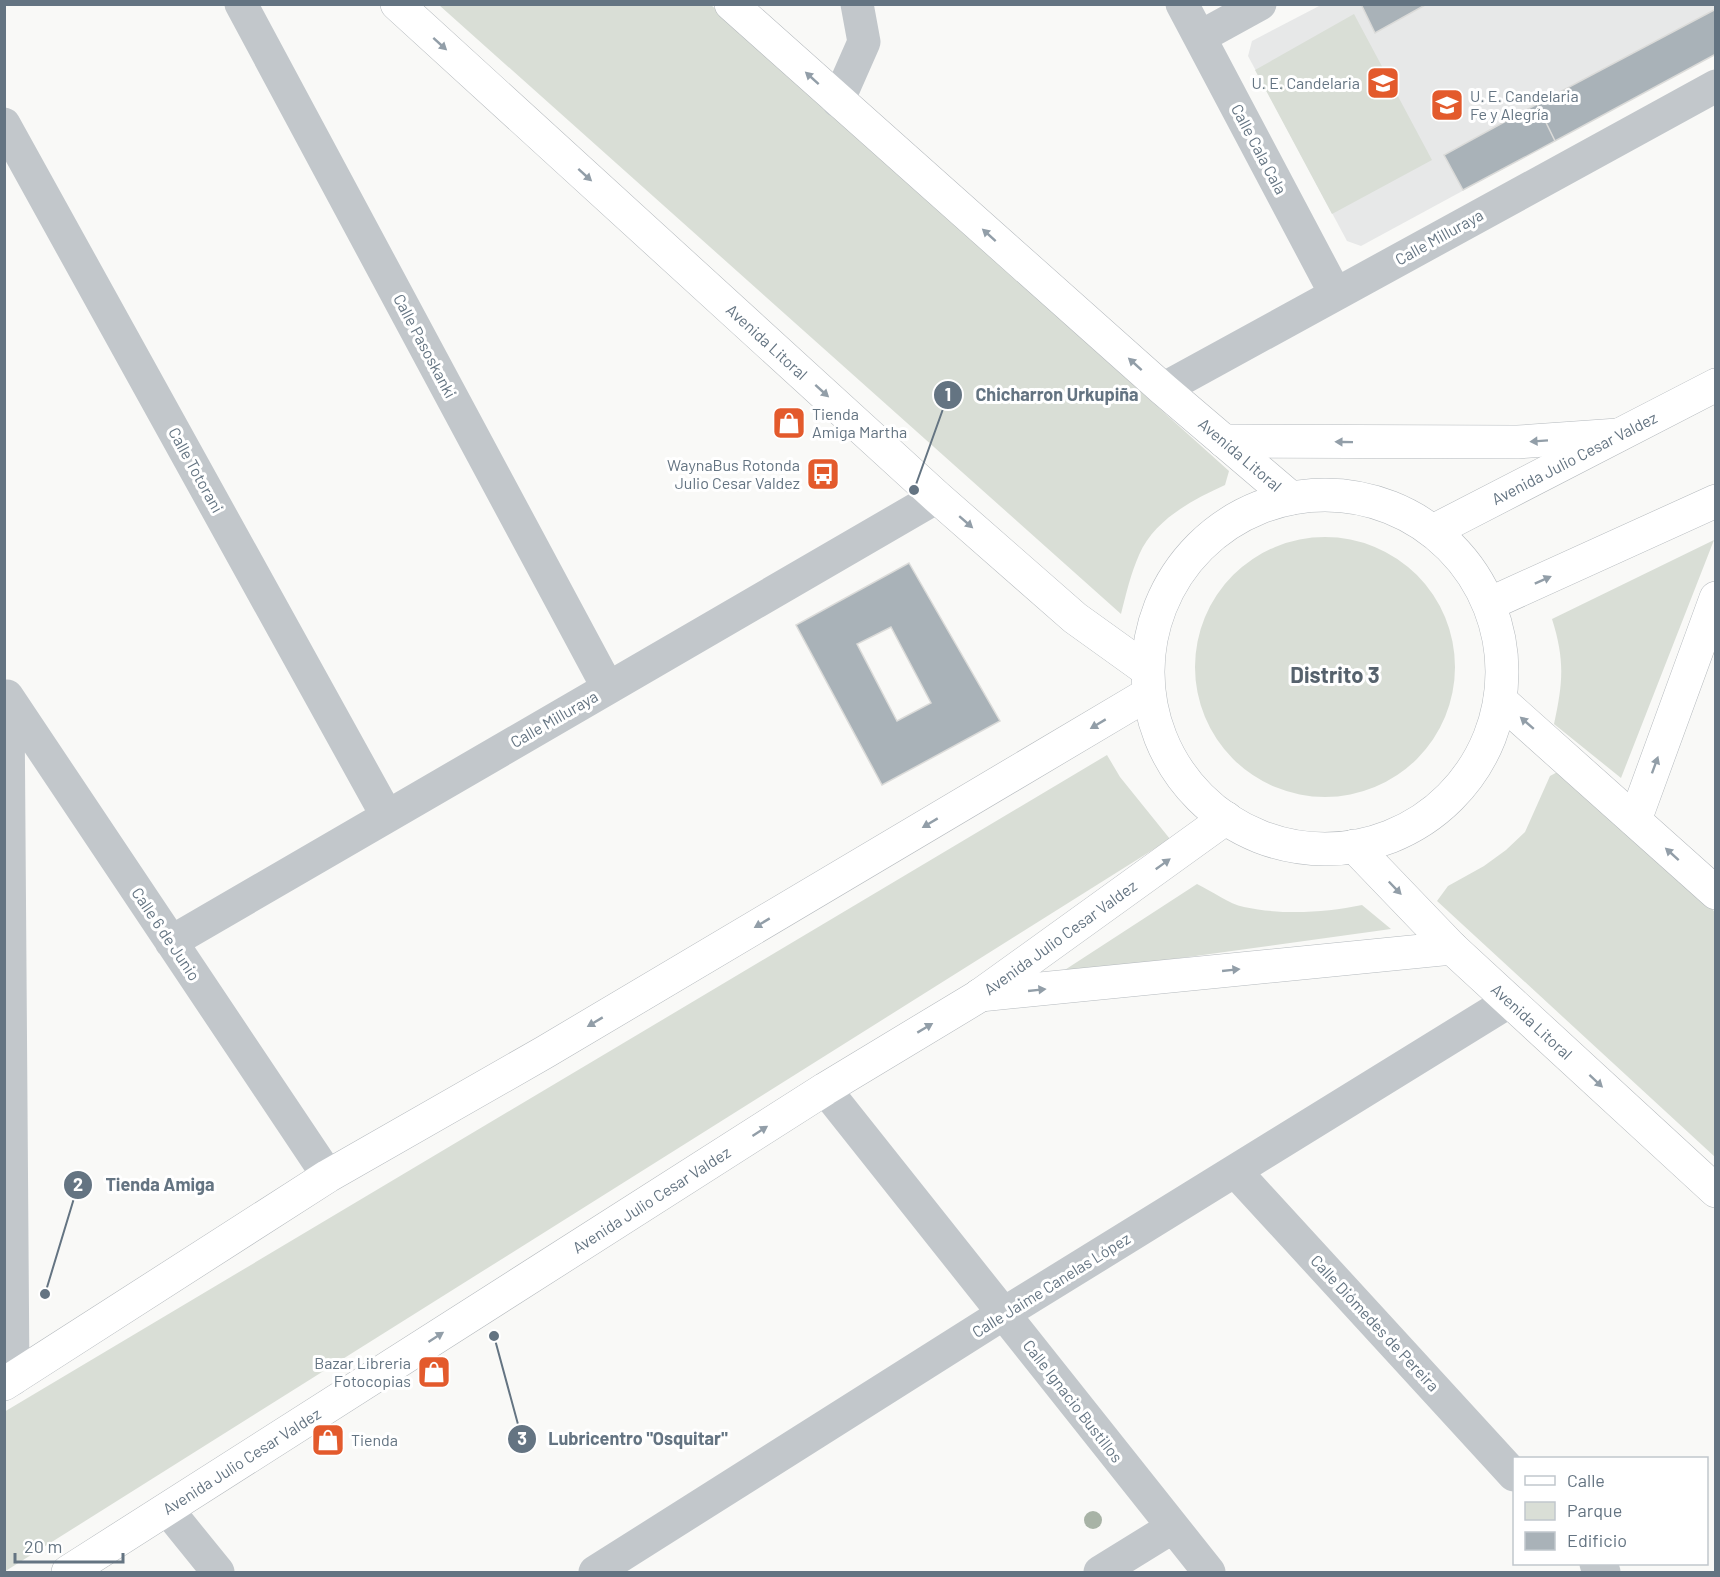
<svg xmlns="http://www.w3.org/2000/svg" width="1720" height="1577" font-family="Barlow,sans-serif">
  <rect width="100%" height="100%" fill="#f9f9f7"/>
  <!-- built -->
  <path fill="#e7e8e8" d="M 1321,5 L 1715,5 L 1715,54 L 1361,246 L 1347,241 L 1248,56 L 1252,41 Z"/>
  <!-- green -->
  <path fill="#d9ded6" d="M 439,5 L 711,5 L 1219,462 L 1229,471 L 1225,485 C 1192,500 1154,520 1139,555 C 1131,573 1126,594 1121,614 Z
    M 1354,14 L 1432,160 L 1332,214 L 1255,70 Z
    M1195 667a130 130 0 1 1 260 0a130 130 0 1 1-260 0Z
    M 1714,540 L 1621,778 L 1554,724 C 1563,683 1565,660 1552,619 Z
    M 1107,755 L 1120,777 L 1170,839 L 4,1572 L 4,1412 Z
    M 1561,770 L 1715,912 L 1715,1157 L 1437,901 L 1448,886 L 1484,866 L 1506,850 L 1525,832 L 1550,776 Z
    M 1197,884 C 1212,891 1229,904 1244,907 C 1282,915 1324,913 1362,905 L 1391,929 L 1057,975 Z"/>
  <!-- building -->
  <path fill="#a9b2b8" stroke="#dbdbd9" stroke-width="1.5" fill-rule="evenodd" d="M 1361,4 L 1427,4 L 1375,33 Z
    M 1716,9 L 1716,54 L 1555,141 L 1537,104 Z
    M 1537,104 L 1555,141 L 1463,190 L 1444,155 Z
    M 909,563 L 1000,721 L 882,785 L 796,625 ZM 891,627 L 931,703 L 897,721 L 857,644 Z"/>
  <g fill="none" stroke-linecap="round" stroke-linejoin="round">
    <!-- major casing -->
    <g stroke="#b4b9bd" stroke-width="34">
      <g id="major">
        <path id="s1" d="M 397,4 L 937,497 L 1075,618 L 1146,669"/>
        <path id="s2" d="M 731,4 L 1163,389 L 1291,498"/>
        <path d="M 1224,441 L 1518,442 L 1618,435"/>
        <circle cx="1325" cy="672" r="177"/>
        <path id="s3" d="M 1433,531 L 1716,385"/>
        <path d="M 1489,604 L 1716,501"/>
        <path d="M 1500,700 L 1716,893"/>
        <path d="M 1635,820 L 1716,598"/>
        <path id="s4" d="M 1354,846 L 1452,948 L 1716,1191"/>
        <path d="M 980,995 L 1452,948"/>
        <path d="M 4,1384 L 328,1176 L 545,1052 L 1148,694"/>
        <path id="s5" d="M 68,1572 L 825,1089 L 979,996 L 1226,818"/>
      </g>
    </g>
    <!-- minor -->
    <path stroke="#c2c7cb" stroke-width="33" d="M 241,4 L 608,688
      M 1182,4 L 1335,293
      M 1200,37 L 1260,4
      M 838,101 L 864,42 L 857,4
      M 4,124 L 387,816
      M 1163,389 L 1716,86
      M 7,696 L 328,1176
      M 8,698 L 13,1379
      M 171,942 L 937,497
      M 825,1089 L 1209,1572
      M 1235,1171 L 1514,1475
      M 167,1509 L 218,1572
      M 1596,1564 L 1604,1572
      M 595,1572 L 1003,1314 L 1510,1001
      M 1100,1572 L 1173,1527"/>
    <!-- major -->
    <use href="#major" stroke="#fff" stroke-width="33"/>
  </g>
  <!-- trees -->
  <circle fill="#a8b3a6" cx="1093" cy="1520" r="9"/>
  <!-- one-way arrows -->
  <defs><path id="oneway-solid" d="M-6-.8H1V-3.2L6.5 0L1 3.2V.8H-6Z" transform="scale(1.5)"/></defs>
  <g fill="#929ea8">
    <use href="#oneway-solid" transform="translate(440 44) rotate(42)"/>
    <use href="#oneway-solid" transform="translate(812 78) rotate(-138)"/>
    <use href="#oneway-solid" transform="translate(585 175) rotate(42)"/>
    <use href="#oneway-solid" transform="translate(989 235) rotate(-138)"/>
    <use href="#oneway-solid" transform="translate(1135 364) rotate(-138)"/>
    <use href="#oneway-solid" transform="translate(822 391) rotate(42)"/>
    <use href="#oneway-solid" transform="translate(1539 441) rotate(176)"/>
    <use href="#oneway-solid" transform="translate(1344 442) rotate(-179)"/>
    <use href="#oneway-solid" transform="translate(966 522) rotate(41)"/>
    <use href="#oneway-solid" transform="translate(1543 580) rotate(-24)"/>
    <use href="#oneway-solid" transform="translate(1527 723) rotate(-139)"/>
    <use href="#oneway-solid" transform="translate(1098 724) rotate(149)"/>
    <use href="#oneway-solid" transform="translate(1655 765) rotate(-70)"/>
    <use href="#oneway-solid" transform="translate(930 823) rotate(149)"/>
    <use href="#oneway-solid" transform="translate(1672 854) rotate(-138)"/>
    <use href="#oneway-solid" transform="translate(1163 864) rotate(-36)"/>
    <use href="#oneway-solid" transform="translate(1395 888) rotate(46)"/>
    <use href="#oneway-solid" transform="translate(762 923) rotate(149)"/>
    <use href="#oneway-solid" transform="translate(1231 970) rotate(-6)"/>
    <use href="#oneway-solid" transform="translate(1037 990) rotate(-6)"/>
    <use href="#oneway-solid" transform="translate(595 1022) rotate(149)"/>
    <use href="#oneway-solid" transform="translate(925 1028) rotate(-31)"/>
    <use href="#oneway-solid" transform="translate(1596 1081) rotate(43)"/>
    <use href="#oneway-solid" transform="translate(760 1131) rotate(-33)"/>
    <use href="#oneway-solid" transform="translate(436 1337) rotate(-33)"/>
  </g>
  <!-- icons -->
  <defs>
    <g id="school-square" transform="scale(1.725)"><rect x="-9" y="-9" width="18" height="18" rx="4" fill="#e35a2c" stroke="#fff"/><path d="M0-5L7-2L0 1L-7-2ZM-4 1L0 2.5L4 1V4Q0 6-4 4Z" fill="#fff"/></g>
    <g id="shop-square" transform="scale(1.725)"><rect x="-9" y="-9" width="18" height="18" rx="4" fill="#e35a2c" stroke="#fff"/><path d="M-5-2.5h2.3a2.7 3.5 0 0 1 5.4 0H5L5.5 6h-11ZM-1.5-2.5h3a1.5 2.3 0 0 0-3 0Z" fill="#fff"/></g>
    <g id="bus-square" transform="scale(1.725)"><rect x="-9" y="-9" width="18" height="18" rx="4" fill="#e35a2c" stroke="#fff"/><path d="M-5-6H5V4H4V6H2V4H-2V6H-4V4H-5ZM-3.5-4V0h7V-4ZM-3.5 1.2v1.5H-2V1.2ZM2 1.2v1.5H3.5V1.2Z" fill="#fff"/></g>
  </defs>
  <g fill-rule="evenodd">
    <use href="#school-square" x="1383" y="83"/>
    <use href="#school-square" x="1447" y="105"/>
    <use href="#shop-square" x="789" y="423"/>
    <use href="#bus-square" x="823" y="474"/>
    <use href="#shop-square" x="434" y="1372"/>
    <use href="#shop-square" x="328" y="1440"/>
  </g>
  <g text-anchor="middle" stroke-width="6" stroke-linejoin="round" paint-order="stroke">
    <!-- poi labels -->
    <g font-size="16" fill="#647482" stroke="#fff" text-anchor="end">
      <text x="1360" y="89">U. E. Candelaria</text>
      <text x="1470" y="102" text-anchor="start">U. E. Candelaria<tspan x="1470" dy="18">Fe y Alegría</tspan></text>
      <text x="812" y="420" text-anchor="start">Tienda<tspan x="812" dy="18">Amiga Martha</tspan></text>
      <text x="800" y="471">WaynaBus Rotonda<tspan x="800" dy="18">Julio Cesar Valdez</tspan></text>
      <text x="411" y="1369">Bazar Libreria<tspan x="411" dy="18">Fotocopias</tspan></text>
      <text x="351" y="1446" text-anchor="start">Tienda</text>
    </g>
    <!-- street labels -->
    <g font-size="16" fill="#647482" stroke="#fff">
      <text transform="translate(1259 149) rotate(62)" y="6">Calle Cala Cala</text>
      <text transform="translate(1439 237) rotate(-29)" y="6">Calle Milluraya</text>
      <text dy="6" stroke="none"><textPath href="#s1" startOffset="501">Avenida Litoral</textPath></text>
      <text transform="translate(425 346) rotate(62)" y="6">Calle Pasoskanki</text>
      <text dy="6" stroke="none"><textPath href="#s2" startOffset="680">Avenida Litoral</textPath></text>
      <text dy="6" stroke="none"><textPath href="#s3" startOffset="159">Avenida Julio Cesar Valdez</textPath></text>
      <text transform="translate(196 470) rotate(61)" y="6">Calle Totorani</text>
      <text transform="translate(554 719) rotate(-30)" y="6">Calle Milluraya</text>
      <text transform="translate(166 934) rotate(56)" y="6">Calle 6 de Junio</text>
      <text dy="6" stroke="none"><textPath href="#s5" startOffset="1178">Avenida Julio Cesar Valdez</textPath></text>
      <text dy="6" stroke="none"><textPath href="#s4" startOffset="250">Avenida Litoral</textPath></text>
      <text dy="6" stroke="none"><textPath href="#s5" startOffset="692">Avenida Julio Cesar Valdez</textPath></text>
      <text transform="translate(1051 1285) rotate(-32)" y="6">Calle Jaime Canelas López</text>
      <text transform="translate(1375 1323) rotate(47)" y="6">Calle Diómedes de Pereira</text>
      <text transform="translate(1073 1401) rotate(52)" y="6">Calle Ignacio Bustillos</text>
      <text dy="6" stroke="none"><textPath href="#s5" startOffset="206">Avenida Julio Cesar Valdez</textPath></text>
    </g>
    <!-- district labels -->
    <g font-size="22" font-weight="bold" fill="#56626d" stroke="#fff">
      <text x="1335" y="683">Distrito 3</text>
    </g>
  </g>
  <!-- callouts -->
  <path fill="none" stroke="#647482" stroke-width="2" d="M914 490L948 395M45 1294L78 1185M494 1336L522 1439"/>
  <g fill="#647482" stroke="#fff" stroke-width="2">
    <circle cx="914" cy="490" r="6"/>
    <circle cx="45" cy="1294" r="6"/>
    <circle cx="494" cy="1336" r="6"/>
    <circle cx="948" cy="395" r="15"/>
    <circle cx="78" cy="1185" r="15"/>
    <circle cx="522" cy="1439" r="15"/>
  </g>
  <g font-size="18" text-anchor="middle" font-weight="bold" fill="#fff">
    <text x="948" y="401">1</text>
    <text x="78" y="1191">2</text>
    <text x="522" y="1445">3</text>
  </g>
  <g font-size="18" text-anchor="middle" font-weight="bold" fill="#647482" stroke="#fff" stroke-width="6" stroke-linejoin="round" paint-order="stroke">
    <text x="1057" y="401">Chicharron Urkupiña</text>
    <text x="160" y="1191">Tienda Amiga</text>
    <text x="638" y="1445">Lubricentro "Osquitar"</text>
  </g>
  <!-- border -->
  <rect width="1720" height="1577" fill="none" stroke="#647482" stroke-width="12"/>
  <!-- legend -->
  <rect x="1513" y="1457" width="195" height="108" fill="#ffffff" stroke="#c1c7cd" stroke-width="1.5"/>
  <rect x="1525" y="1476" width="30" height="9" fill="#ffffff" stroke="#c1c7cd" stroke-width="1.5"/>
  <text x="1567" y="1487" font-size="18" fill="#647482">Calle</text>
  <rect x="1525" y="1502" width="30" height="18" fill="#d9ded6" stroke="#c1c7cd" stroke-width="1.5"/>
  <text x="1567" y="1517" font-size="18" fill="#647482">Parque</text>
  <rect x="1525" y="1532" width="30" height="18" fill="#a9b2b8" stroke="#c1c7cd" stroke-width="1.5"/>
  <text x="1567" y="1547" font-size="18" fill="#647482">Edificio</text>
  <!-- scale -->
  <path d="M15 1553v9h108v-9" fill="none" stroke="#647482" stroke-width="3"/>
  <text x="24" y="1553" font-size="18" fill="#647482" stroke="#ffffff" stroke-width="4.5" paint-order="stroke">20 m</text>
</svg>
